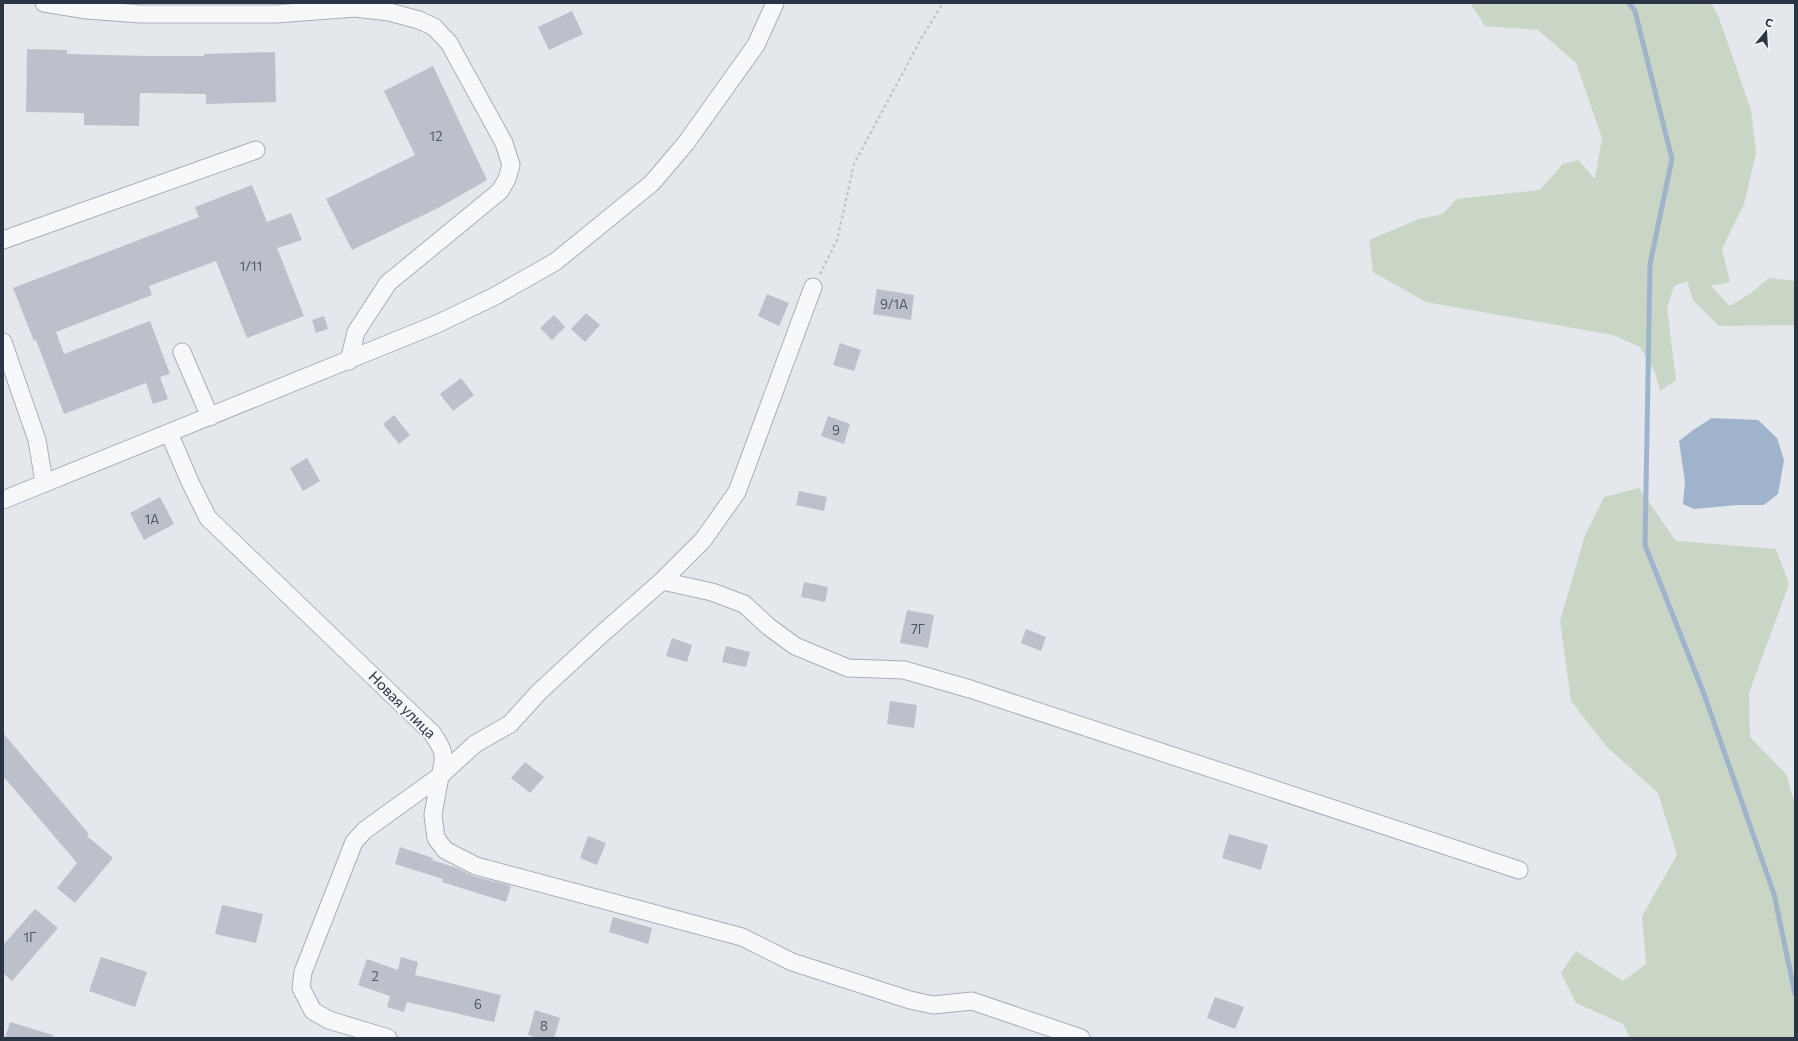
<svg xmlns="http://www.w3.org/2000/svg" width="1798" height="1041" font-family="Commissioner,sans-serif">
  <rect width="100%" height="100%" fill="#e4e7ec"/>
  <!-- green -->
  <path fill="#c9d6c5" d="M 1470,3 L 1711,3 L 1718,15 L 1751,110 L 1756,153 L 1744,204 L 1722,249 L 1730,282 L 1711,286 L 1730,306 L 1751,293 L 1769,278 L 1795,281 L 1795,325 L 1719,326 L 1693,300 L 1687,281 L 1674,286 L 1667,308 L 1676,380 L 1660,391 L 1655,372 L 1640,347 L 1613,335 L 1426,302 L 1373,272 L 1369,240 L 1419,219 L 1443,214 L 1456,199 L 1540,190 L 1563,164 L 1578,160 L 1595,179 L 1602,138 L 1576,63 L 1538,30 L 1485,26 Z
    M 1639,488 L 1676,541 L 1776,549 L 1789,584 L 1749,693 L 1750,737 L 1786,774 L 1795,805 L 1795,1038 L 1630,1038 L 1623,1024 L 1576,1003 L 1561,973 L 1576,951 L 1623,981 L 1646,964 L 1642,916 L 1677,855 L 1658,793 L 1606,746 L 1571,701 L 1560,621 L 1585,535 L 1604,497 Z"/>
  <!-- water -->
  <path fill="#9fb4cc" d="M 1712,418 L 1758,420 L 1777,438 L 1784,460 L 1778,494 L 1764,505 L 1737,505 L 1694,509 L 1683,504 L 1685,482 L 1679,441 L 1693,430 Z"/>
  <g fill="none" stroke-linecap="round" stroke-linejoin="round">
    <!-- stream -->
    <path stroke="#9fb4cc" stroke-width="5" d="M 1629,3 L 1635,11 L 1672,159 L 1650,264 L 1645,545 L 1704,694 L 1774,894 L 1795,994"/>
  </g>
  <!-- building -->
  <path fill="#bbc0ca" d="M 572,11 L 583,34 L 549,50 L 538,27 Z
    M 27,49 L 67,50 L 67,54 L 148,56 L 204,56 L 204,54 L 275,52 L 276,102 L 206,104 L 206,94 L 140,93 L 139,126 L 84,125 L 84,113 L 26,112 Z
    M 433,66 L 487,180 L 440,207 L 352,250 L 326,199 L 415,155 L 384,91 Z
    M 252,185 L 267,222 L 291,213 L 302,240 L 277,248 L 304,316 L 247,338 L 216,261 L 149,286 L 152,295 L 56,332 L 64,354 L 150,321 L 170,374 L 160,377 L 168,399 L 153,404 L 146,383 L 64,414 L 36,340 L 34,341 L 13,288 L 199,217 L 195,207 Z
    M 877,289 L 914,295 L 911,320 L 873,314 Z
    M 767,294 L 789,303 L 779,326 L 758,316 Z
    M 586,313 L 600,325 L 585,342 L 571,329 Z
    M 554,315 L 565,327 L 552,340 L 540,328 Z
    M 324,316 L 328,329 L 316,333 L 312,320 Z
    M 840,343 L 861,350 L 854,371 L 833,365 Z
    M 461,378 L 474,395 L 453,411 L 440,394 Z
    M 394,415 L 410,435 L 399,444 L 383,424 Z
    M 828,416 L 850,424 L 844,444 L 821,436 Z
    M 307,458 L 320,481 L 303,491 L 290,468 Z
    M 799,491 L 827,497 L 824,511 L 796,505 Z
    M 160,497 L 174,524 L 144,540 L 130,513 Z
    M 804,582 L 828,587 L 825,602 L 801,597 Z
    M 907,610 L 934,615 L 928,648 L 900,643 Z
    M 1026,629 L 1046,637 L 1041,651 L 1021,643 Z
    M 672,638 L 692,645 L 687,662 L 666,656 Z
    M 726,646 L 750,652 L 746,667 L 722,662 Z
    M 890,701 L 917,705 L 914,728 L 887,724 Z
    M 3,733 L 89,834 L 87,836 L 113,858 L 75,903 L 57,888 L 77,863 L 3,776 Z
    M 525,762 L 544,777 L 530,793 L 511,778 Z
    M 1229,834 L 1268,845 L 1261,870 L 1222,858 Z
    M 588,836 L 606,843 L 597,865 L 580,858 Z
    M 400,847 L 433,858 L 432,860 L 457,868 L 473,876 L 511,886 L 506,902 L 442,882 L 443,879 L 395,864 Z
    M 222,905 L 263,914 L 256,943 L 215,934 Z
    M 35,909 L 58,928 L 12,981 L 3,973 L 3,945 Z
    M 613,917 L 652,928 L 648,944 L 609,932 Z
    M 101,957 L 147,972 L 135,1007 L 89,991 Z
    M 401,957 L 418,962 L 415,975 L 501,995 L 494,1022 L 407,1002 L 404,1012 L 387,1007 L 390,996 L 358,985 L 367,959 L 398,970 Z
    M 1215,997 L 1244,1007 L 1235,1029 L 1207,1018 Z
    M 535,1010 L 560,1018 L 554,1038 L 538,1038 L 528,1035 Z
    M 10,1022 L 53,1035 L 53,1038 L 5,1038 Z"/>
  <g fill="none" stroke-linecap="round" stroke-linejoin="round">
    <!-- minor casing -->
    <g stroke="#a9aeb7" stroke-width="19">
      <path id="minor" d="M 44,3 L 87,10 L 141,14 L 276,14 L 355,8 L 389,12 L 419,20 L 434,27 L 449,43 L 504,143 L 511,165 L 507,179 L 500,191 L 388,283 L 356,332 L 349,361
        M 3,240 L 256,150
        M 813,287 L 737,492 L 703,540 L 662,581 L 604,632 L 539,692 L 510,724 L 475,744 L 440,776 L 433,815 L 436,838 L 445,850 L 476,866 L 742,937 L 792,962 L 910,1000 L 933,1005 L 972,1001 L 1081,1038
        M 3,342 L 37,440 L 44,482
        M 182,352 L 210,417
        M 169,433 L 190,482 L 208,518 L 432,733 C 444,750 446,755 440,776 L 365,830 L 354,842 L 303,972 L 301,988 L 313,1011 L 329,1020 L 388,1038
        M 3,500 L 437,324 L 495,296 L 555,262 L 652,183 L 686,143 L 756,45 L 775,3
        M 662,581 L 712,592 L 744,604 L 769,627 L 795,646 L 848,668 L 904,670 L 970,689 L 1519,870"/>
    </g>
    <!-- path -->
    <path stroke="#c2c5cb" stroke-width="2.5" stroke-dasharray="3 3" stroke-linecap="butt" d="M 820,274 L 837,240 L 854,164 L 922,37 L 943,3"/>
    <!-- minor -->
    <use href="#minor" stroke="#f7f8fa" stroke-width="17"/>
  </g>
  <g text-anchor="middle" stroke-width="3" stroke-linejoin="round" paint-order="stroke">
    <!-- number labels -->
    <g font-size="13" fill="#4f5766">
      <text x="436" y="141">12</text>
      <text x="251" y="271">1/11</text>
      <text x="894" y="309">9/1А</text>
      <text x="836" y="435">9</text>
      <text x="152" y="524">1А</text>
      <text x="918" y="634">7Г</text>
      <text x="30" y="942">1Г</text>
      <text x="375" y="981">2</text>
      <text x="478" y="1009">6</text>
      <text x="544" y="1031">8</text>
    </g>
    <!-- street labels -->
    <g font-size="15" fill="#2b3445" stroke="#f4f6f9">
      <text transform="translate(402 705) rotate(45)" y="5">Новая улица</text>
    </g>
  </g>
  <!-- border -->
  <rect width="1798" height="1041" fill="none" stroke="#2b3445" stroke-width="8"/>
  <!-- north arrow -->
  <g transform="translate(1766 32) rotate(18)" stroke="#f4f6f9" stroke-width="3" paint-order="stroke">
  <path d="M0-3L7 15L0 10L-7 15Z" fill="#2b3445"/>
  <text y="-6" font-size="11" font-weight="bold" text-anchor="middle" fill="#2b3445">С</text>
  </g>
</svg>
